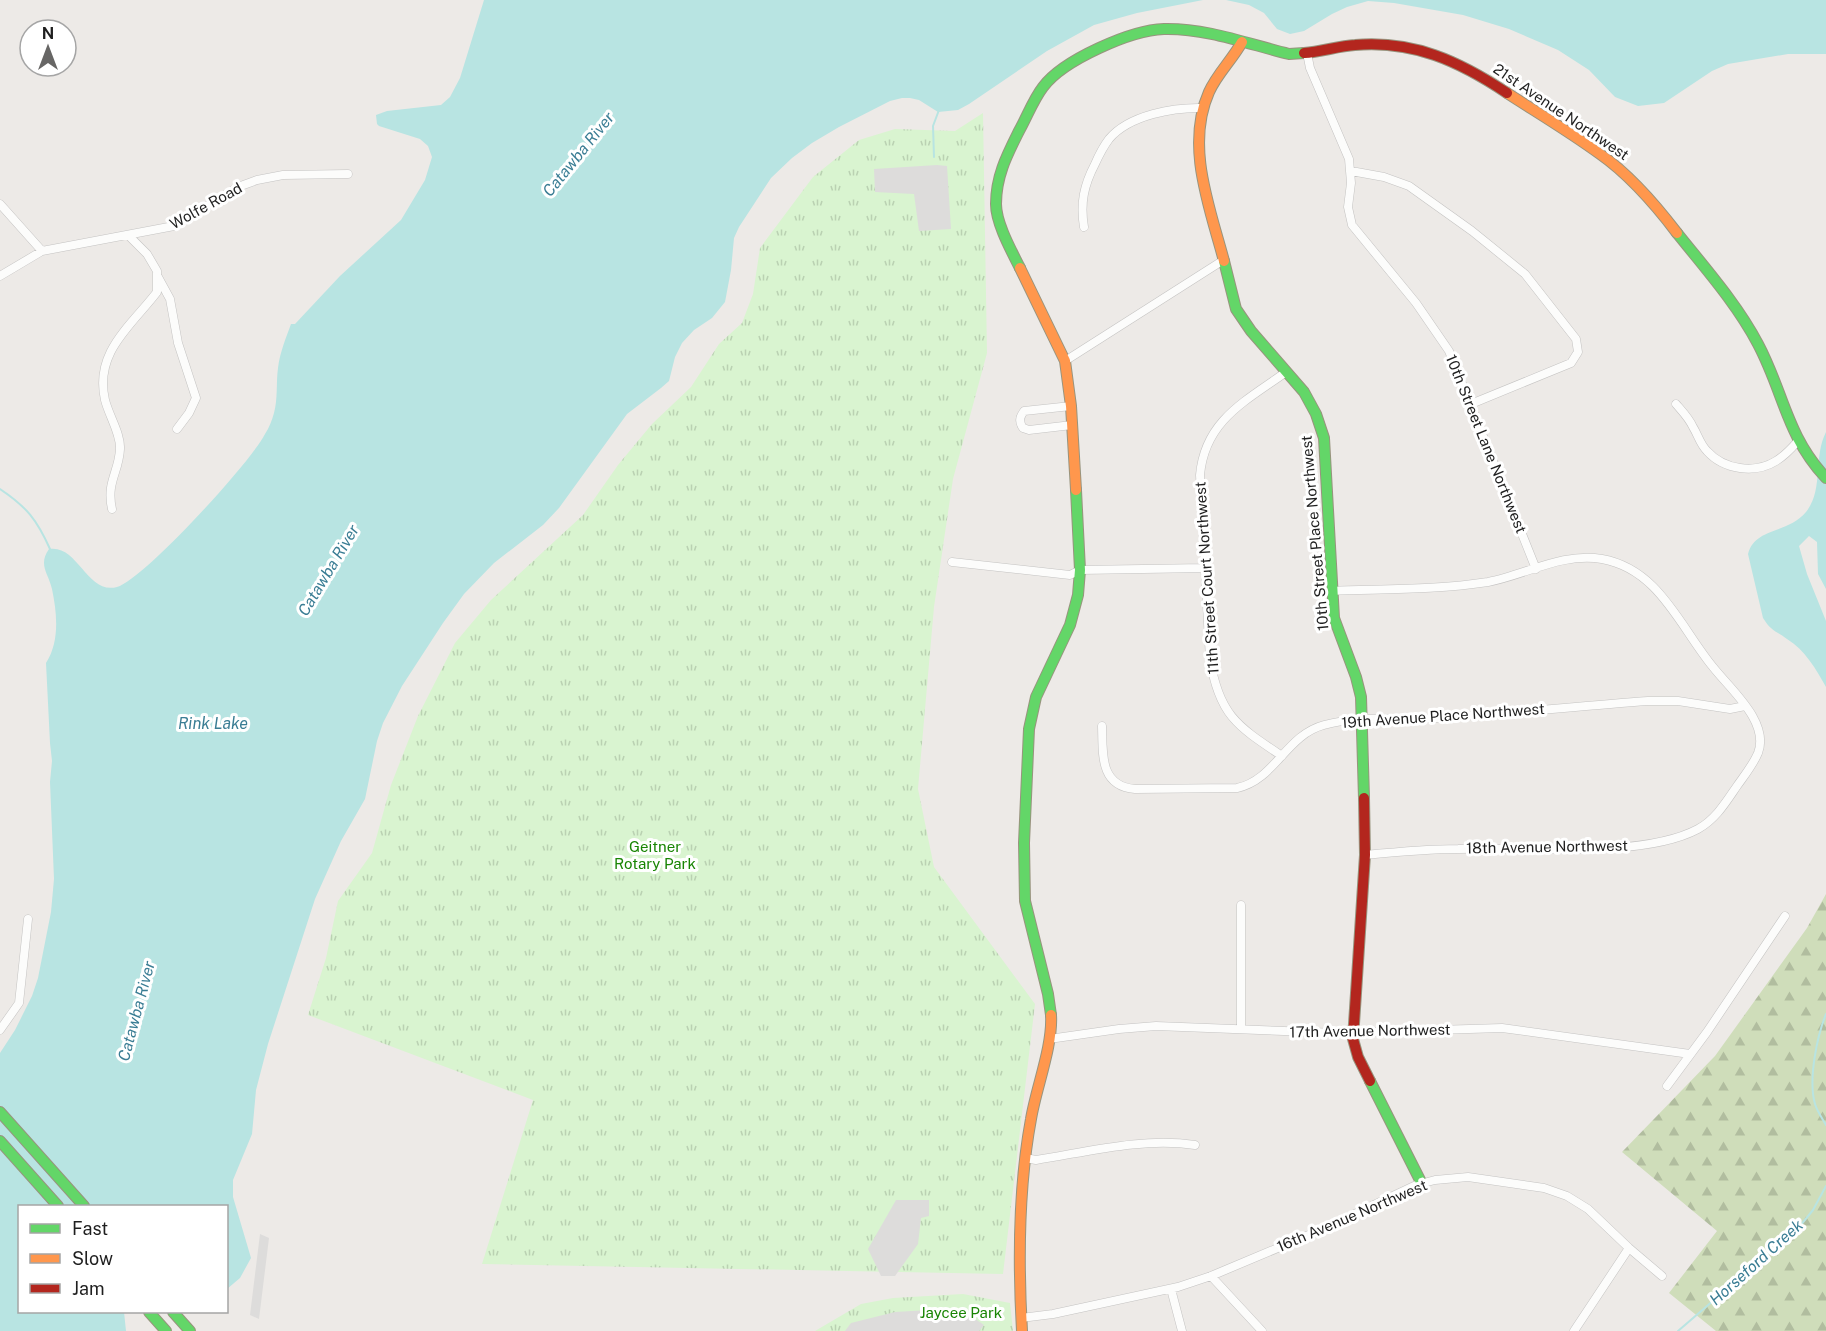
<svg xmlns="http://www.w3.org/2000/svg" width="1826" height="1331" font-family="'Public Sans',sans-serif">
  <defs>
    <pattern id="forest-firs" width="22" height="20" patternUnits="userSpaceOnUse" patternTransform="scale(1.5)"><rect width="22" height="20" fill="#cfddba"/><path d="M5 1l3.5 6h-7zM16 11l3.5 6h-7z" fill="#b1bd9f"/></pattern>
    <pattern id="park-tufts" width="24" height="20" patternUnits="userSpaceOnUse" patternTransform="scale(1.5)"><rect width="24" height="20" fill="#d9f4d0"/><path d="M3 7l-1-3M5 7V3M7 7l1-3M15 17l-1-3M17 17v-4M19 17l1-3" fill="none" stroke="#bad1b2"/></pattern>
  </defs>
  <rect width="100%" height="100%" fill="#edeae7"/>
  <!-- forest -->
  <path fill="url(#forest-firs)" d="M 1826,894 L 1826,1331 L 1716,1331 L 1669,1293 L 1717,1231 L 1622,1152 L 1715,1056 L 1807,928 Z"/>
  <!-- park -->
  <path fill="url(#park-tufts)" d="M 983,113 L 987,353 L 953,479 L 934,607 L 918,789 L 934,867 L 1035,1004 L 1003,1274 L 482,1264 L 533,1100 L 308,1015 L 326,958 L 338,901 L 372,853 L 391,785 L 418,716 L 455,643 L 491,600 L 583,515 L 618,465 L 652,424 L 691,387 L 719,344 L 742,323 L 753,294 L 760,248 L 813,177 L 859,140 L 895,129 L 955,131 Z
    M 963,1294 L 1010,1303 L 1013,1331 L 815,1331 L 861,1304 L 893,1298 Z"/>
  <!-- parking -->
  <path fill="#dddcdb" d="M 937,165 L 947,166 L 951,229 L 919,231 L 914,194 L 875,192 L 874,169 Z
    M 896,1200 L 929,1200 L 929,1216 L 921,1218 L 918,1244 L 895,1276 L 881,1276 L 868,1249 Z
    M 260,1234 L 269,1238 L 259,1319 L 250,1315 Z
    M 947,1309 L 968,1314 L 984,1325 L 979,1331 L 845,1331 L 851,1323 L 895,1312 Z"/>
  <!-- water -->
  <path fill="#b8e4e2" d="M 484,0 L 1826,0 L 1826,54 L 1788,54 L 1728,64 L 1712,71 L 1664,103 L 1638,106 L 1615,97 L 1589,70 L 1558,50 L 1509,29 L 1463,15 L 1394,3 L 1368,1 L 1347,7 L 1332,14 L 1304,31 L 1290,34 L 1277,29 L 1264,13 L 1249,5 L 1226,0 L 1203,0 L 1137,13 L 1094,25 L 1047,51 L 969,104 L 958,110 L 938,112 L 919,100 L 910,98 L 902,98 L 890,101 L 839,127 L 812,143 L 792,158 L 771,178 L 739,227 L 734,238 L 731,270 L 725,302 L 712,318 L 694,330 L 682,343 L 675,357 L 669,381 L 661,388 L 627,414 L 559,508 L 543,525 L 494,563 L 464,594 L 443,623 L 402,686 L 383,723 L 377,741 L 365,799 L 341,841 L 315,899 L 268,1044 L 256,1090 L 252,1134 L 233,1180 L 233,1197 L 251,1258 L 240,1278 L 227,1289 L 226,1206 L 20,1206 L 20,1312 L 124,1312 L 126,1331 L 0,1331 L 0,1053 L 15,1030 L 32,996 L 38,978 L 51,912 L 54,879 L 50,782 L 52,761 L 50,743 L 46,663 C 60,641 57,613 52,589 C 48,572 38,565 49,549 C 78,544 87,595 117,587 C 143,580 251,462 265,434 C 269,428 272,420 274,413 C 278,399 276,382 278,368 C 280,352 286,338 291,324 L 295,324 L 340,276 L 401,220 L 425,180 L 432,157 L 428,146 L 420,139 L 379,126 L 377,124 L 376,115 L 387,111 L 441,105 L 450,97 L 460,78 Z
    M 1826,432 L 1826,589 L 1818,574 L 1817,542 L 1809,536 L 1799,546 L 1807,574 L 1826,621 L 1826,687 C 1816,669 1805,650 1787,639 C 1776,631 1771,631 1763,618 L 1748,554 C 1755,527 1788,534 1806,512 C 1824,490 1813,457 1826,432 Z"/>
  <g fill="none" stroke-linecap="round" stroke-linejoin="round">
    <!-- stream -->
    <path stroke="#b8e4e2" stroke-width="2" d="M 934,157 L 933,126 L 939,110
      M 0,489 C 27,507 37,520 50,549
      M 1826,1014 C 1817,1036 1808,1080 1815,1104 C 1817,1111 1822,1118 1826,1125
      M 1678,1331 L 1800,1226 L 1813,1210 L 1826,1186"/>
    <!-- street casing -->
    <g stroke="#c4c3c2" stroke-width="9">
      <path id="street" d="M 1307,53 L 1310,68 L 1349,159 L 1351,183 L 1348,207 L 1352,225 L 1416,303 L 1449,351 L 1536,569
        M 1351,171 L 1384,177 L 1409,186 L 1472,231 L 1525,274 L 1576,339 L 1578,352 L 1571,363 L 1471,404
        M 0,204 L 42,251
        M 1084,227 C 1080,203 1084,185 1095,164 C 1099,155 1103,147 1109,139 C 1129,115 1174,107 1204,108
        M 0,276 L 42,251 L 174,226 L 238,187 L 257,180 L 283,175 L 348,174
        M 158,277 L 170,299 L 178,343 L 196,398 L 189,413 L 177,429
        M 1065,361 L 1222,261
        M 1676,404 C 1682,411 1689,418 1693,427 C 1698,435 1700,444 1707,451 C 1724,470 1755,474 1776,461 C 1784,456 1791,449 1797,442
        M 1071,406 L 1024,411 C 1019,418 1019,422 1023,428 L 1029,430 L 1072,425
        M 112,509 C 106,482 119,472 120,449 C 121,434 109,416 105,400 C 94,352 131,326 157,292 L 157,271 L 147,254 L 129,236
        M 952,562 L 1070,575 L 1080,570 L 1205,568
        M 1333,591 C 1384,589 1437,590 1488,582 C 1525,575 1563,552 1602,559 C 1659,569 1680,627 1713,667 C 1730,689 1770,722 1758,753 C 1753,765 1744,776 1737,786 C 1726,802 1716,819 1698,829 C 1642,859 1523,847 1458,849 C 1427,849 1396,852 1365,855
        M 1102,726 C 1103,753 1099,786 1135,789 L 1237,788 C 1275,780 1286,735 1324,725 C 1360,715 1401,720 1438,718 C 1508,714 1578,706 1648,701 L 1678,701 L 1730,709 L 1745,706
        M 1282,756 C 1237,726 1219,715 1210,659 L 1200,475 C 1205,420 1246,401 1286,372
        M 1241,905 L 1241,1029
        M 0,1030 L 19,1003 L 28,919
        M 1049,1039 L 1119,1029 L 1156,1026 L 1338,1033 L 1502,1028 L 1690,1054
        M 1667,1086 L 1707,1032 L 1785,916
        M 1025,1158 L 1036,1160 C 1087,1152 1143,1137 1195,1145
        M 1211,1276 L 1262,1331
        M 1171,1289 L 1182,1331
        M 1021,1318 L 1053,1314 L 1178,1287 L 1211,1276 L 1316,1232 L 1416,1185 L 1435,1180 L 1468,1177 L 1544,1188 L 1567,1196 L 1588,1209 L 1629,1248 L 1662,1276
        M 1574,1331 L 1629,1248"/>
    </g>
    <!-- fast casing -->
    <g stroke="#98947e" stroke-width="12">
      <path id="fast" d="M 1677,233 C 1705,268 1737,304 1758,344 C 1784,393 1786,435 1826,478
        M 1224,261 L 1236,309 L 1251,331 L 1304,392 L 1316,414 L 1324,438 L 1334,618 L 1356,677 L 1361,697 L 1364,798
        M 1020,268 C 1011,250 996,223 996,204 C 996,176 1007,155 1019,131 C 1027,117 1033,100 1043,87 C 1063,60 1131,30 1164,29 C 1207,28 1248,44 1289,54 L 1304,53
        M 1051,1015 L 1048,994 L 1025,901 L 1024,843 L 1029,729 L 1036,697 L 1070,625 L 1078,595 L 1080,570 L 1076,490
        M 1370,1081 L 1422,1184
        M 0,1112 L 84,1206
        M 0,1141 L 58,1206
        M 149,1312 L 166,1331
        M 173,1312 L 190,1331"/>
    </g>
    <!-- slow casing -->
    <g stroke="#98947e" stroke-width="12">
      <path id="slow" d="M 1507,93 C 1538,113 1570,132 1600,154 C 1630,175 1655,204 1677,233
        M 1224,261 C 1210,208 1185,146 1209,92 C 1217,74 1232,60 1242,42
        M 1020,268 L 1065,361 L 1071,406 L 1076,490
        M 1022,1331 C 1018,1261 1018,1189 1031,1119 C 1036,1088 1053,1046 1051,1015"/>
    </g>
    <!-- jam casing -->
    <g stroke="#98947e" stroke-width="12">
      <path id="jam" d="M 1304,53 C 1321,52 1338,46 1355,45 C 1413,40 1459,61 1507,93
        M 1364,798 L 1365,855 L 1353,1039 L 1358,1057 L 1370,1081"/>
    </g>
    <!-- street -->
    <use href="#street" stroke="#fcfcfb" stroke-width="8"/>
    <!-- fast -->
    <use href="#fast" stroke="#63d668" stroke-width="10"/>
    <!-- slow -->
    <use href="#slow" stroke="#ff974d" stroke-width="10"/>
    <!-- jam -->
    <use href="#jam" stroke="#b3261e" stroke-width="10"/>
  </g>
  <g text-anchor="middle" stroke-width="6" stroke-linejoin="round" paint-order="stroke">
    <!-- street labels -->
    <g font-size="15" fill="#1f1f1f" stroke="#fff">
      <text transform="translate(1561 112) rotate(34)" y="5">21st Avenue Northwest</text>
      <text transform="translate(206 206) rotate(-29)" y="5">Wolfe Road</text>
      <text transform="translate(1486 444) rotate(68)" y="5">10th Street Lane Northwest</text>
      <text transform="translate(1315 533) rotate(-95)" y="5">10th Street Place Northwest</text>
      <text transform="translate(1207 578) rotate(-94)" y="5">11th Street Court Northwest</text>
      <text transform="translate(1443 716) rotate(-4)" y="5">19th Avenue Place Northwest</text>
      <text transform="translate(1547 847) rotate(-1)" y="5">18th Avenue Northwest</text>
      <text transform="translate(1370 1031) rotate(-1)" y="5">17th Avenue Northwest</text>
      <text transform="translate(1352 1216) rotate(-23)" y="5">16th Avenue Northwest</text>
    </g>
    <!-- park labels -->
    <g font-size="15" fill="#198504" stroke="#fff">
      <text x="655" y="852">Geitner<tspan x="655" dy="17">Rotary Park</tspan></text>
      <text x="961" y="1318">Jaycee Park</text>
    </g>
    <!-- water labels -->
    <g font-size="16" font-style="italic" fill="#3a7d94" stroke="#fff">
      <text transform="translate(578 154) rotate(-51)" y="6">Catawba River</text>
      <text transform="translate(328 570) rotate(-59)" y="6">Catawba River</text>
      <text x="213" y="729">Rink Lake</text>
      <text transform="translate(136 1011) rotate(-75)" y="6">Catawba River</text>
      <text transform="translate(1756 1262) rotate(-42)" y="6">Horseford Creek</text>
    </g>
  </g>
  <!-- legend -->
  <rect x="18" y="1205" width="210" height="108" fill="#ffffff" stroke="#a5a5a5" stroke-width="1.5"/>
  <rect x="30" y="1224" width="30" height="9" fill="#63d668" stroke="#a5a5a5" stroke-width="1.5"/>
  <text x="72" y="1235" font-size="18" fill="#1f1f1f">Fast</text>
  <rect x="30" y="1254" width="30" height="9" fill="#ff974d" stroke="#a5a5a5" stroke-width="1.5"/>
  <text x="72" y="1265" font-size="18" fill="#1f1f1f">Slow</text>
  <rect x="30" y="1284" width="30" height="9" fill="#b3261e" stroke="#a5a5a5" stroke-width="1.5"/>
  <text x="72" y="1295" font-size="18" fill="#1f1f1f">Jam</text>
  <!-- north arrow -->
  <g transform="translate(48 48)"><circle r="28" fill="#ffffff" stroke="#a5a5a5" stroke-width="1.5"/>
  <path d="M0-4.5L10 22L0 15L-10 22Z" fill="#676665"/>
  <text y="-9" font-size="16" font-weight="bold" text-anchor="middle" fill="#1f1f1f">N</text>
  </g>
</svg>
